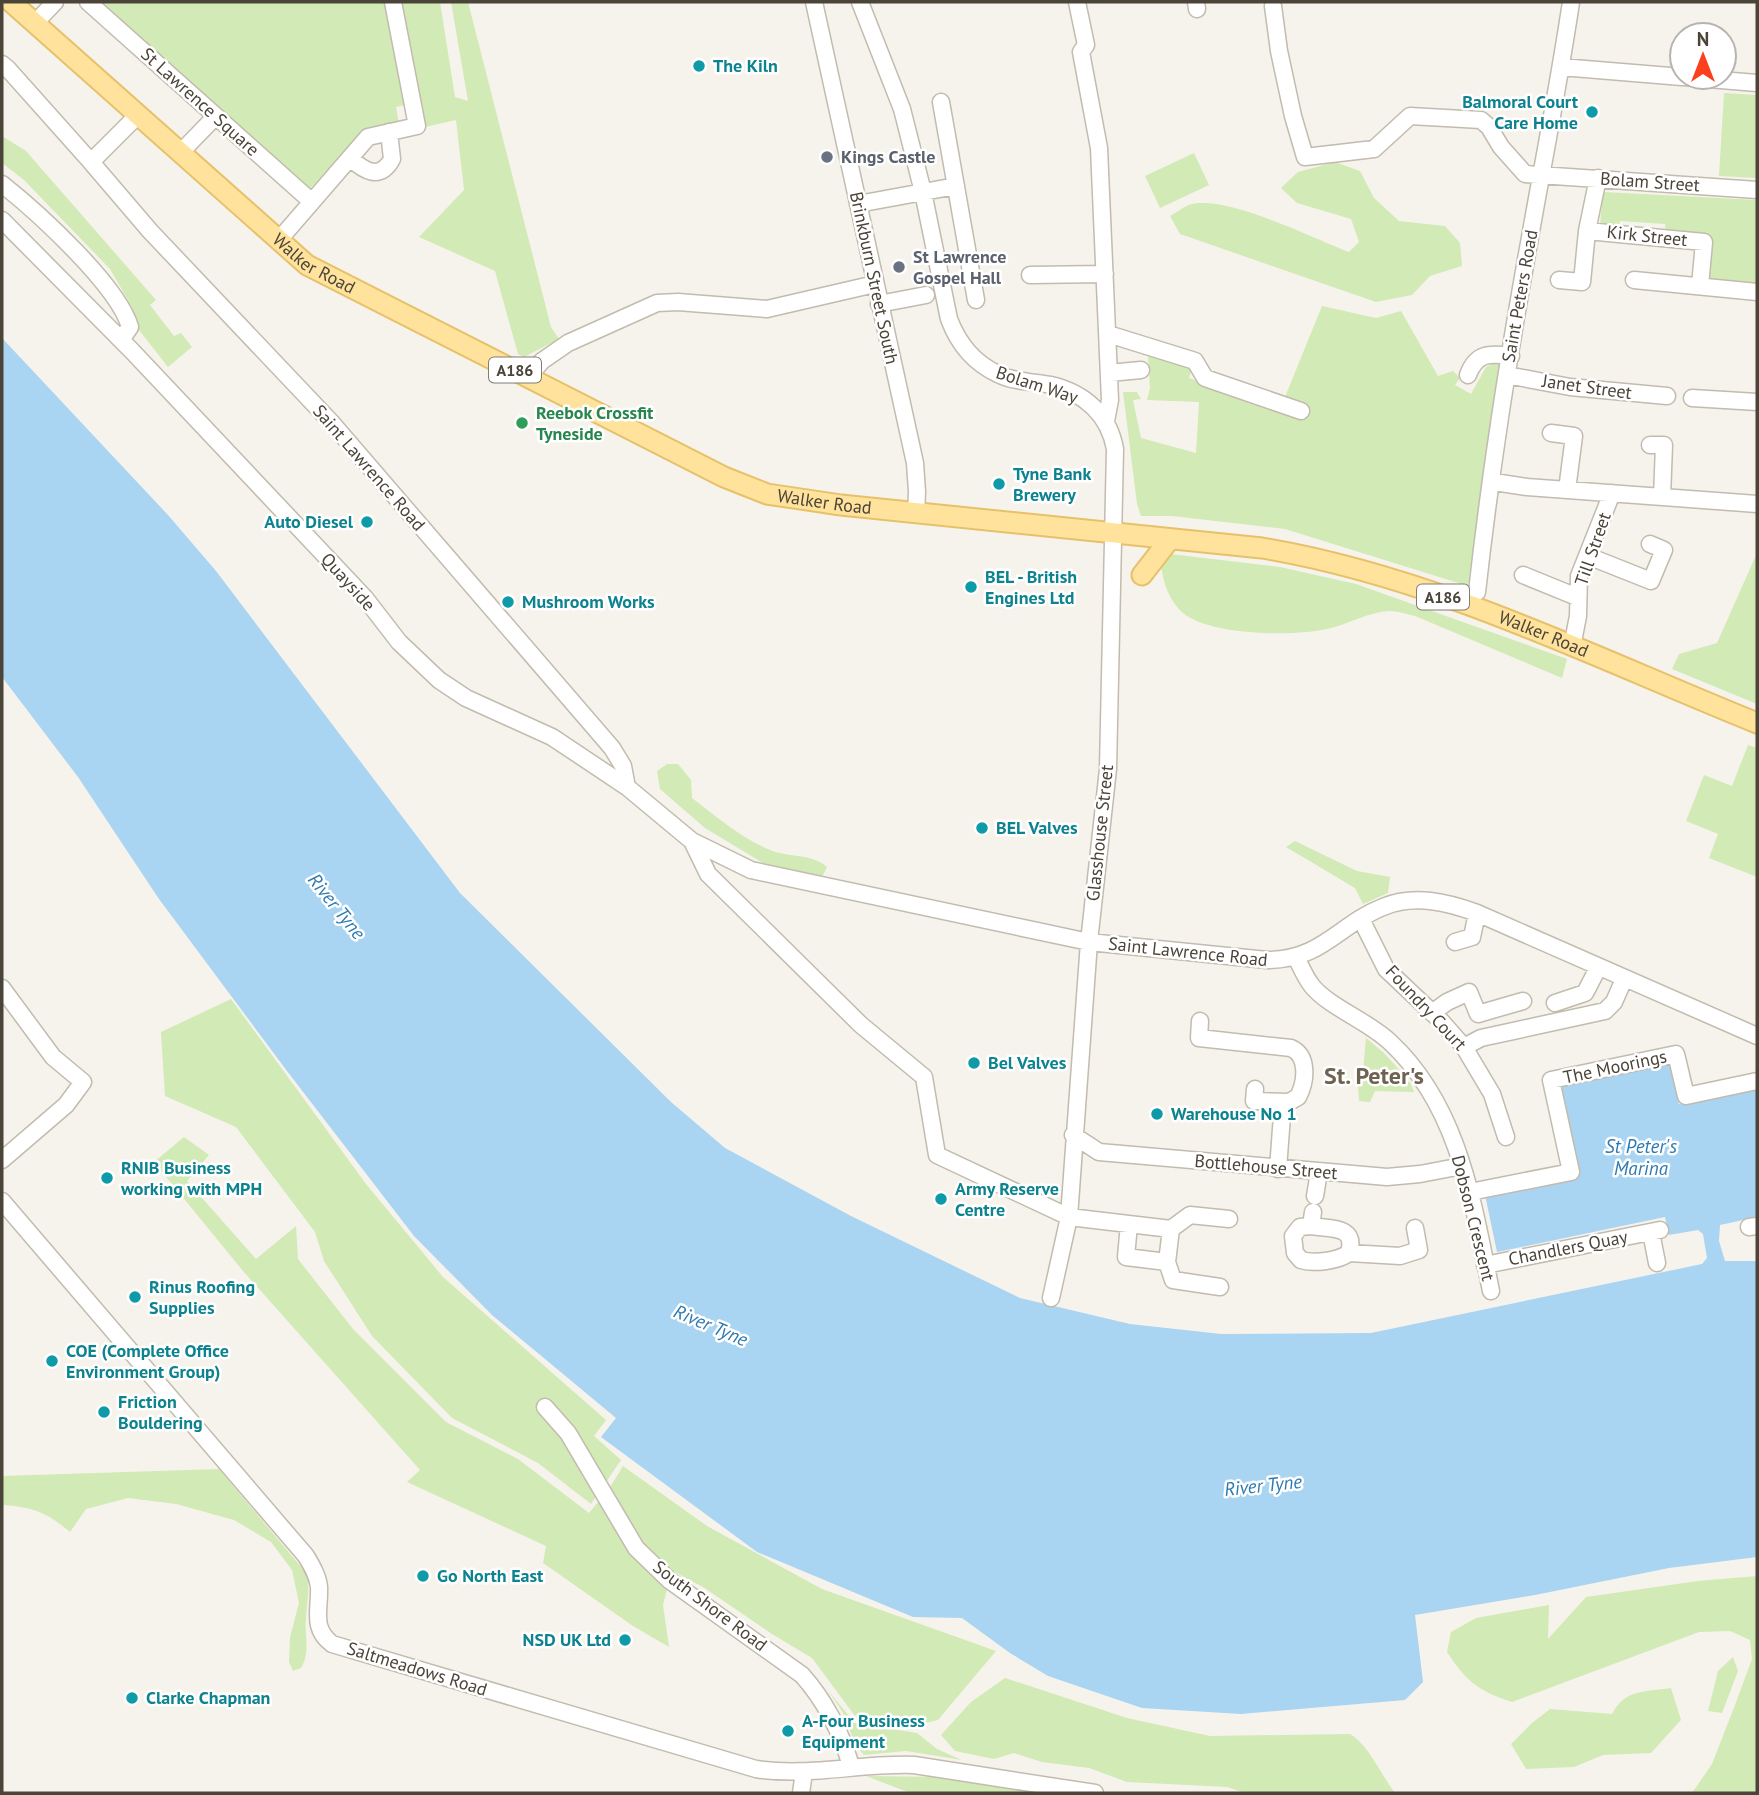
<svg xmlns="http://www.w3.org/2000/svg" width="1759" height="1795" font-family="'PT Sans',sans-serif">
  <rect width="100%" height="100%" fill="#f6f3ec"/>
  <!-- green -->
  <path fill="#d2eab5" d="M 98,2 L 440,2 L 455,97 L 468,101 L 451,2 L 468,2 L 551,327 L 559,339 L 524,357 L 518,354 L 495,271 L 419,237 L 464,190 L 456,120 L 425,127 L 418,102 L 396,107 L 399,124 L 360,134 L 307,192 Z
    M 1724,93 L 1757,95 L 1757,178 L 1719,176 Z
    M 2,136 L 26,151 L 156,300 L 150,305 L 174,336 L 181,333 L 192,347 L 168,367 L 139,330 L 132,307 L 110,269 L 24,180 L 2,163 Z
    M 1194,153 L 1209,185 L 1160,208 L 1145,176 Z
    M 1335,162 L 1360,171 L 1374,198 L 1399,221 L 1445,226 L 1460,243 L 1462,266 L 1430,276 L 1412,295 L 1376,302 L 1180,234 L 1170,216 C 1176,213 1183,207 1189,205 C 1224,193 1314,239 1349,252 L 1359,242 L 1351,219 L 1297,203 L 1281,188 L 1298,172 Z
    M 1603,192 L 1757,200 L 1757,285 L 1703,281 L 1706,238 L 1666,234 L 1665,224 L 1620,221 L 1619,226 L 1600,225 Z
    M 1322,306 L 1376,318 L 1401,311 L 1438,376 L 1453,371 L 1460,378 L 1455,385 L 1471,394 L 1486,367 L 1501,360 L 1468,586 L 1285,529 L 1172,516 L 1141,516 L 1137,504 L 1123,392 L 1137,392 L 1141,399 L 1133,400 L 1141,438 L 1196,453 L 1199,402 L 1147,400 L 1150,388 L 1148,356 L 1192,369 L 1189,378 L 1303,419 L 1307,406 L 1285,397 Z
    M 1757,553 L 1757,704 L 1672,669 L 1679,654 L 1717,643 Z
    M 1170,554 L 1280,567 L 1356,584 L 1567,659 L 1562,678 L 1415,616 C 1407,614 1397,611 1389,611 C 1369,612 1350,623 1331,628 C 1296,637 1211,636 1183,613 C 1169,601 1163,582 1161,565 Z
    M 1748,745 L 1757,748 L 1757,877 L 1709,858 L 1718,834 L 1686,821 L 1704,775 L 1732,786 Z
    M 667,764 L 678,764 L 691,780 L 692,798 C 717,817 741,838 770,850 C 789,858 811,853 827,867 L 822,877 L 763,863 L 705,828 L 660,789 L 657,771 Z
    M 1295,841 L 1357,871 L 1390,877 L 1388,893 L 1363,904 L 1355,888 L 1286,847 Z
    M 231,999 L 366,1184 L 443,1277 L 606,1420 L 594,1436 L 621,1460 L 591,1504 L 538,1463 L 452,1418 L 372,1336 L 324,1261 L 315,1232 L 236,1127 L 165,1096 L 161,1032 Z
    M 1366,1038 L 1384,1053 L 1404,1075 L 1372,1077 L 1363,1071 Z
    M 1364,1078 L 1376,1082 L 1410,1082 L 1414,1092 L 1375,1091 L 1370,1102 L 1359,1101 L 1358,1085 Z
    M 184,1137 L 209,1155 L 187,1181 L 256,1259 L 296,1226 L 298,1259 L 353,1329 L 446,1422 L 518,1459 L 589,1513 L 599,1501 L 633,1549 L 667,1589 L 663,1605 L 669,1647 L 633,1626 L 543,1563 L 546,1546 L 407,1482 L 420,1470 L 243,1271 L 154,1162 Z
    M 623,1466 L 707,1526 L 822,1589 L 996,1651 L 938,1720 L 903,1728 L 858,1720 L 812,1658 L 772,1634 L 703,1587 L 661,1565 L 634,1531 L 609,1489 Z
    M 219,1469 L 307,1574 C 310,1593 307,1600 306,1618 C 304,1636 311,1651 301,1668 L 293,1671 L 289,1662 L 290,1637 L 299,1603 L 292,1570 L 271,1542 L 234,1520 L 176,1504 L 128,1498 L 86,1509 L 70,1532 C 46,1512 33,1507 2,1505 L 2,1476 Z
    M 1757,1576 L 1757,1793 L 1692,1793 L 1712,1764 L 1735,1705 L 1752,1659 L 1750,1640 L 1730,1631 L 1699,1632 L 1512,1702 C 1478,1691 1466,1681 1447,1652 L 1451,1632 L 1476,1618 L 1549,1605 L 1548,1639 L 1586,1597 L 1698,1581 Z
    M 1733,1657 L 1738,1671 L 1722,1713 L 1708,1711 L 1718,1671 Z
    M 1005,1678 L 1127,1718 L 1210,1736 L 1350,1734 C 1369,1745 1381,1775 1395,1793 L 1245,1793 L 1227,1787 L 1127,1782 L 1089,1768 L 1042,1762 L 1014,1753 L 994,1759 L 955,1751 L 941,1735 L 971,1702 Z
    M 1671,1688 L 1681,1720 L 1651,1753 L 1603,1755 L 1574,1767 L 1526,1769 L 1511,1744 L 1532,1723 L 1550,1709 L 1612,1714 C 1625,1689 1644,1692 1671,1688 Z
    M 829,1692 L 855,1723 L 917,1733 L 937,1749 L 962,1760 L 906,1751 L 864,1755 C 852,1743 851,1731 845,1717 C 841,1708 834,1700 829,1692 Z
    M 866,1776 L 943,1777 L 1034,1793 L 910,1793 Z"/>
  <!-- water -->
  <path fill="#a9d4f2" d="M 2,338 L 168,515 L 216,571 L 460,893 L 671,1102 L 725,1148 L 851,1216 L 1020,1298 L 1130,1324 L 1221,1334 L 1371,1333 L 1702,1264 L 1707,1258 L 1703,1234 L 1698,1230 L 1669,1235 L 1665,1217 L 1497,1252 L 1485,1195 L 1580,1175 L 1560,1086 L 1670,1064 L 1679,1104 L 1757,1088 L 1757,1217 L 1720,1225 L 1719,1241 L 1725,1261 L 1757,1261 L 1757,1557 L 1669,1568 L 1535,1595 L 1415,1615 L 1423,1682 L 1405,1700 L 1241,1714 L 1142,1708 L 1048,1676 L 1010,1653 L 962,1618 L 913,1617 L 757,1552 L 601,1437 L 616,1418 L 492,1315 L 414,1236 L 287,1071 L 159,899 L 78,777 L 2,677 Z"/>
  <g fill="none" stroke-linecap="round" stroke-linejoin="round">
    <!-- minor casing -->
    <g stroke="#c2bbae" stroke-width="19">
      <path id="minor" d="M 88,2 L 312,202
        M 814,2 L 915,463 L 917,492 L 916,514
        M 860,2 L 902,109 L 923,192 L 949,319 C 958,343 974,363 998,374 C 1014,382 1034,382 1051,385 C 1085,393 1109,415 1115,449 L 1108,769 L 1089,942 L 1069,1217 L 1051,1298
        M 1077,2 L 1086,45 L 1081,52 L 1099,148 L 1110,400 L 1106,421
        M 1196,2 L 1197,9
        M 1273,6 L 1279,51 L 1293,116 L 1305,157 L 1374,149 L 1410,116 L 1481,120 L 1489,127 L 1501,147 L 1525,174 L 1757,190
        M 36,22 L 55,2
        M 2,64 L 8,69 L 91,162
        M 1561,67 L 1682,77
        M 1684,77 L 1757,83
        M 941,102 L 976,300
        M 138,115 L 91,162 L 150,231 L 331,422 L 612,748 L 623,766 L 627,787
        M 181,152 L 215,117
        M 350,158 C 364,171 380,181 392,159 L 389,132
        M 2,184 C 36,211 118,285 130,327 L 121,340
        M 858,204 L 956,186
        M 2,220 L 132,351 L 365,598 L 399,642 L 439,680 L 466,698 L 552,737 L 627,787 L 692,841 L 751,870 L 1089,942 L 1267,960 C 1322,960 1339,924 1383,907 C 1414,894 1447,902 1477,913 L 1757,1036
        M 1587,231 L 1598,178
        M 278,241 L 368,137 L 417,126 L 393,2
        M 1030,275 L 1105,274
        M 1559,280 L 1582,282 L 1587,231 L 1704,242 L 1700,286
        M 1634,280 L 1757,292
        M 879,304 L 926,295
        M 1108,334 L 1195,361 L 1205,378 L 1301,411
        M 1109,373 L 1141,370
        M 1468,375 C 1476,353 1489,353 1511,356
        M 1507,375 L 1570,387 L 1667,396
        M 528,377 L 542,361 L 568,343 L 657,303 L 678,302 L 767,309 L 875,284
        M 1692,398 L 1757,402
        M 1551,433 L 1574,436 L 1567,490
        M 1650,445 L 1664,445 L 1662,497
        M 1494,482 L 1527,487 L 1757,504
        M 1588,556 L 1651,581 L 1664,550 L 1650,544
        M 1523,575 L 1577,597
        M 1477,592 C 1490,475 1508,359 1529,243 C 1543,163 1559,83 1571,2
        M 1572,647 L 1578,616 L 1579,576 L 1612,493
        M 692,841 L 708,874 L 861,1025 L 924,1077 L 937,1155 L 1069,1217 L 1171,1229 L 1167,1262 L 1126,1257 L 1129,1224
        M 1361,919 L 1386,969 L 1441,1021 L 1464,1047 L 1492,1094 L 1506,1137
        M 1455,942 L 1472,937 L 1477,913
        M 1296,957 C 1301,967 1305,977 1312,986 C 1329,1007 1368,1021 1390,1042 C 1459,1106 1473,1203 1491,1291
        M 2,988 L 53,1057 L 83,1082 L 66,1105 L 2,1160
        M 1555,1003 L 1585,993 L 1598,968
        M 1432,1013 L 1447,1002 L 1469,992 L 1478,1014 L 1523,1001
        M 1200,1021 L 1199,1038 L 1291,1048 C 1309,1056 1306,1082 1298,1097 L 1289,1102 L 1254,1101 L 1255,1089
        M 1464,1047 L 1481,1038 L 1605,1011 L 1614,1002 L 1624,979
        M 1073,1135 L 1099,1152 L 1387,1177 L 1420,1174 L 1462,1166
        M 1278,1169 L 1283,1102
        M 1470,1192 L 1571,1172 L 1551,1080 L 1676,1054 L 1686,1096 L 1757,1081
        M 1315,1196 L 1319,1172
        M 2,1201 L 306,1556 C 312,1566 318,1576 319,1587 C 320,1610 311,1628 332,1644 L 756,1769 C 808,1777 861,1763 914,1765 L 1095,1793
        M 1311,1226 L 1300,1227 L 1293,1236 L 1295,1253 L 1301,1260 C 1314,1264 1338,1261 1349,1253 C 1357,1225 1330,1229 1311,1226 L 1313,1212
        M 1749,1227 L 1757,1226
        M 1171,1229 L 1190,1215 L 1229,1219
        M 1651,1232 L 1657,1263
        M 1349,1253 L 1400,1256 L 1419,1250 L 1415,1228
        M 1167,1262 L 1173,1280 L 1220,1287
        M 1485,1265 L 1660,1230
        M 545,1407 L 568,1433 L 636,1548 L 669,1580 L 802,1675 C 826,1702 841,1732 851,1766
        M 801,1793 L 804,1772"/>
    </g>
    <!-- major casing -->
    <g stroke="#e6c16a" stroke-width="23">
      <g id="major">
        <path id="s1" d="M 11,2 L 307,265 L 724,477 L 767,494 L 841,505 L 1262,548 C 1436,577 1595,658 1757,723"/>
        <path d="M 1142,575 L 1170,539"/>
      </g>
    </g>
    <!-- minor -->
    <use href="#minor" stroke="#fff" stroke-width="16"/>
    <!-- major -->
    <use href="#major" stroke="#ffe39c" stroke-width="19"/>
  </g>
  <!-- markers -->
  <g fill="#0f9aa8" stroke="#fff" stroke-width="2.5">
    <circle cx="699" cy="66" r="7"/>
    <circle cx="1592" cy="112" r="7"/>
    <circle cx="999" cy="484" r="7"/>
    <circle cx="367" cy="522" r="7"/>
    <circle cx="971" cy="587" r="7"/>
    <circle cx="508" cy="602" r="7"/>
    <circle cx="982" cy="828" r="7"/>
    <circle cx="974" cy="1063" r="7"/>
    <circle cx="1157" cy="1114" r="7"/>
    <circle cx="107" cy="1178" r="7"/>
    <circle cx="941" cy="1199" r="7"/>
    <circle cx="135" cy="1297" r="7"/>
    <circle cx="52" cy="1361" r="7"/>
    <circle cx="104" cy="1412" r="7"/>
    <circle cx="423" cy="1576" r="7"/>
    <circle cx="625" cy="1640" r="7"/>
    <circle cx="132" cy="1698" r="7"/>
    <circle cx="788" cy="1731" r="7"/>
  </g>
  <g fill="#6b7280" stroke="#fff" stroke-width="2.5">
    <circle cx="827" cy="157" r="7"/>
    <circle cx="899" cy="267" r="7"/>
  </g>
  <circle fill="#2e9e5b" stroke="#fff" stroke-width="2.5" cx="522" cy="423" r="7"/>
  <g text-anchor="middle" stroke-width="5" stroke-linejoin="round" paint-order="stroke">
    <!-- shield labels -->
    <g fill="#fff" stroke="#817c74" stroke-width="2">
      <rect x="489" y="357.5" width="52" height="25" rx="5"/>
      <rect x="1417" y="584.5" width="52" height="25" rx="5"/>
    </g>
    <g font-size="16" font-weight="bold" fill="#4b4439">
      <text x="515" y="376">A186</text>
      <text x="1443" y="603">A186</text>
    </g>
    <!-- culture labels -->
    <g font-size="18" font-weight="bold" fill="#0d838f" stroke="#fff" text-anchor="start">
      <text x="713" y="72">The Kiln</text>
      <text x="1578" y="108" text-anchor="end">Balmoral Court<tspan x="1578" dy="21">Care Home</tspan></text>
      <text x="1013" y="480">Tyne Bank<tspan x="1013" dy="21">Brewery</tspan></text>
      <text x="353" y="528" text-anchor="end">Auto Diesel</text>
      <text x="985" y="583">BEL - British<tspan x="985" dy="21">Engines Ltd</tspan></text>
      <text x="522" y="608">Mushroom Works</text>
      <text x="996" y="834">BEL Valves</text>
      <text x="988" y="1069">Bel Valves</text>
      <text x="1171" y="1120">Warehouse No 1</text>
      <text x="121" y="1174">RNIB Business<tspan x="121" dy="21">working with MPH</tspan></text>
      <text x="955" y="1195">Army Reserve<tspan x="955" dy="21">Centre</tspan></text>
      <text x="149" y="1293">Rinus Roofing<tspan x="149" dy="21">Supplies</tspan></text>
      <text x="66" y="1357">COE (Complete Office<tspan x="66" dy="21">Environment Group)</tspan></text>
      <text x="118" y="1408">Friction<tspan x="118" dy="21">Bouldering</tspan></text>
      <text x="437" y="1582">Go North East</text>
      <text x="611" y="1646" text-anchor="end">NSD UK Ltd</text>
      <text x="146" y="1704">Clarke Chapman</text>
      <text x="802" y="1727">A-Four Business<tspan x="802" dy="21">Equipment</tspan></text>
    </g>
    <!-- street labels -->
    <g font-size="18" fill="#4b4439" stroke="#fff">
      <text transform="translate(200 102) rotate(42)" y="6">St Lawrence Square</text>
      <text transform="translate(1650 182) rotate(4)" y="6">Bolam Street</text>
      <text transform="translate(1647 236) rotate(6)" y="6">Kirk Street</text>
      <text dy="6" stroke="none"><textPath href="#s1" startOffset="401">Walker Road</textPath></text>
      <text transform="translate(874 278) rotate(78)" y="6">Brinkburn Street South</text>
      <text transform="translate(1520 296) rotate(-80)" y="6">Saint Peters Road</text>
      <text transform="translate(1037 385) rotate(18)" y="6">Bolam Way</text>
      <text transform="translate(1587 387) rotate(8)" y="6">Janet Street</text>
      <text transform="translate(369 468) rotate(49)" y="6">Saint Lawrence Road</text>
      <text dy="6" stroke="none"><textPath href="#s1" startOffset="968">Walker Road</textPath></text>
      <text transform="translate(1593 549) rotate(-71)" y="6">Till Street</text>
      <text transform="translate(348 582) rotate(48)" y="6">Quayside</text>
      <text dy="6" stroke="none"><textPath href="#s1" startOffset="1703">Walker Road</textPath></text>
      <text transform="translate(1100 833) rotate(-84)" y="6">Glasshouse Street</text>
      <text transform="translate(1188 952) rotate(6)" y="6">Saint Lawrence Road</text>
      <text transform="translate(1426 1008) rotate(47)" y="6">Foundry Court</text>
      <text transform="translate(1615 1067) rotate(-12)" y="6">The Moorings</text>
      <text transform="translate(1266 1167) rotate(5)" y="6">Bottlehouse Street</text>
      <text transform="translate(1473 1218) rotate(76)" y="6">Dobson Crescent</text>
      <text transform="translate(1568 1248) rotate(-11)" y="6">Chandlers Quay</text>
      <text transform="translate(710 1606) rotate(37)" y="6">South Shore Road</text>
      <text transform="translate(417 1669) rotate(17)" y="6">Saltmeadows Road</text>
    </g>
    <!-- worship labels -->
    <g font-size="18" font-weight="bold" fill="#5b616d" stroke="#fff" text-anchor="start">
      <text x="841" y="163">Kings Castle</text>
      <text x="913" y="263">St Lawrence<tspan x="913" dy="21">Gospel Hall</tspan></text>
    </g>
    <!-- leisure labels -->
    <g font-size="18" font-weight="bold" fill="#27864d" stroke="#fff" text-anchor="start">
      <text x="536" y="419">Reebok Crossfit<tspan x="536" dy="21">Tyneside</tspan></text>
    </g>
    <!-- water labels -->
    <g font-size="19" font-style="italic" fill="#2e7ab2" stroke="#fff">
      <text transform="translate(337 906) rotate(51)" y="7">River Tyne</text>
      <text x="1641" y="1153">St Peter's<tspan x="1641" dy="22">Marina</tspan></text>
      <text transform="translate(711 1325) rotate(23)" y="7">River Tyne</text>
      <text transform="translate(1263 1485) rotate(-6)" y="7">River Tyne</text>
    </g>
    <!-- district labels -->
    <g font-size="24" font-weight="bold" fill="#6e6250" stroke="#fff">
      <text x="1374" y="1084">St. Peter's</text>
    </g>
  </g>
  <!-- border -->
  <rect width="1759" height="1795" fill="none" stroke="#4b4439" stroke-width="7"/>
  <!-- north arrow -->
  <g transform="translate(1703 56)"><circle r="33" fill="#ffffff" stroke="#b7b4b0" stroke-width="2"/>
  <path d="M0-5L12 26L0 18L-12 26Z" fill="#fc3f1d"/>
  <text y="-10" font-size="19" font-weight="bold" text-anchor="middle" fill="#4b4439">N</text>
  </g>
</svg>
